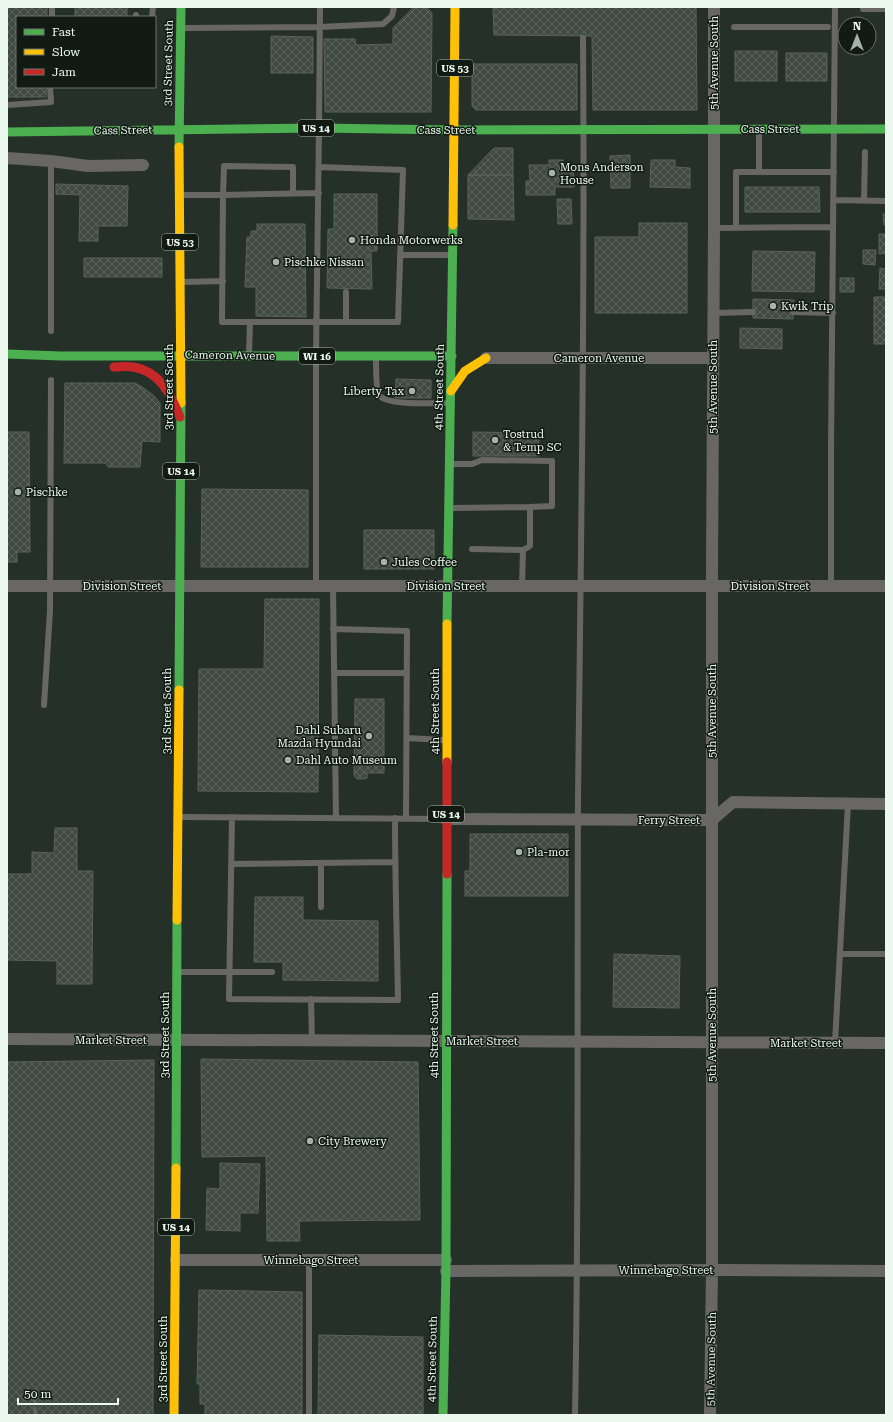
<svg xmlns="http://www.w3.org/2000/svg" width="893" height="1422" font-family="'Roboto Serif',serif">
  <defs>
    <pattern id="building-cross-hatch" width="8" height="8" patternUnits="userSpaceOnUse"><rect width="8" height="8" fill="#404a43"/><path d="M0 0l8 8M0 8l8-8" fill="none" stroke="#5c655e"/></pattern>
  </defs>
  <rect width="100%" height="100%" fill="#253128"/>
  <!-- building -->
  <path fill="url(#building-cross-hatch)" stroke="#58625a" d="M 7,7 L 47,7 L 47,17 L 17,17 L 17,87 L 46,87 L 46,97 L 7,97 Z
    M 75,7 L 127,7 L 127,17 L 75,17 Z
    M 414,7 L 426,7 L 432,13 L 431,112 L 325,112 L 324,39 L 355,39 L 356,45 L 393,44 L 393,28 Z
    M 493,7 L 696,7 L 697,110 L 593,110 L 592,36 L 494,35 Z
    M 271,36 L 313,37 L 313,73 L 271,73 Z
    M 735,51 L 777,51 L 777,81 L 735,81 Z
    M 786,53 L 827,53 L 827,81 L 786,81 Z
    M 472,64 L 577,64 L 577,110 L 476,110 L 472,106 Z
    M 494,148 L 513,148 L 513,175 L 468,175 Z
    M 630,155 L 630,188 L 611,188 L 610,156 Z
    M 549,160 L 563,160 L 563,166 L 573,166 L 574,187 L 555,187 L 555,195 L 526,195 L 526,181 L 530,181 L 529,165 L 549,165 Z
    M 651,160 L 675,160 L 675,167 L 690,168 L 690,188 L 650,187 Z
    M 468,175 L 513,175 L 514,220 L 468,219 Z
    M 56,184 L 128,186 L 127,226 L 98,226 L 98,241 L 79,241 L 80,195 L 56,194 Z
    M 745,187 L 819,187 L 820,212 L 745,212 Z
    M 334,194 L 377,194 L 377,251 L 371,251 L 372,289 L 327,288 L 328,229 L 334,229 Z
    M 557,199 L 571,199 L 572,224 L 558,224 Z
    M 883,214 L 886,214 L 886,225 L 884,225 Z
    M 639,223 L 687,223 L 687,313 L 595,313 L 595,237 L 639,237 Z
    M 257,224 L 305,224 L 306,317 L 256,316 L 256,287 L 245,287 L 247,237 L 251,237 L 251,231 L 257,231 Z
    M 879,234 L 886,234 L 886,253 L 879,254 Z
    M 863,250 L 876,250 L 875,265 L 863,264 Z
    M 753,251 L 815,252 L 814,292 L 752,291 Z
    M 84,258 L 162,258 L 162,277 L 84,277 Z
    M 880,268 L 886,269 L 886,289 L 879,289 Z
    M 840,278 L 854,278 L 854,292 L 840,292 Z
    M 874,297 L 886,297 L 886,344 L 874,344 Z
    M 753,299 L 794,300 L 793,319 L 753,318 Z
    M 740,328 L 782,329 L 782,349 L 740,348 Z
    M 396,379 L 431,380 L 431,398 L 395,398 Z
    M 65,383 L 135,383 L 142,387 L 153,395 L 160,403 L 160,442 L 142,441 L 140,467 L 108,467 L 106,463 L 64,463 Z
    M 7,432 L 29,432 L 30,552 L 17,552 L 17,562 L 7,562 Z
    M 473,432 L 539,433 L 539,456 L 473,456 Z
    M 202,489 L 308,490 L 308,567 L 201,567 Z
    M 364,530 L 434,530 L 434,569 L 364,569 Z
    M 265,599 L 319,599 L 318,792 L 198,791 L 199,669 L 264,669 Z
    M 355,699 L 384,699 L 384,773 L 367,773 L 367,778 L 362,779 L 357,779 L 354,775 Z
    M 55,828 L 77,828 L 77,871 L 93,871 L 92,984 L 57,984 L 57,961 L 7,960 L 7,874 L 32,874 L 32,852 L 54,853 Z
    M 470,834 L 568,834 L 568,896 L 465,896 L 465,871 L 470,871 Z
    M 255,897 L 303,897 L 303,920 L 378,921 L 378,981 L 283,980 L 283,962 L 254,962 Z
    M 614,954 L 680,956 L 679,1008 L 613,1007 Z
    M 201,1059 L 418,1062 L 420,1220 L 299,1221 L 300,1241 L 267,1241 L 266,1156 L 202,1157 Z
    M 154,1060 L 153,1415 L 7,1415 L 7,1062 Z
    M 220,1163 L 260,1164 L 258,1213 L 240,1213 L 240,1231 L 206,1230 L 207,1188 L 220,1189 Z
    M 199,1290 L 302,1292 L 302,1415 L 205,1415 L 205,1404 L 200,1404 L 200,1384 L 197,1384 Z
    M 319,1335 L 423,1337 L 423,1415 L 318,1415 Z"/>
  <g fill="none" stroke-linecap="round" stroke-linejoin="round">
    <!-- lane -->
    <path stroke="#696766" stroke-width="6" d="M 863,9 L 886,9
      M 136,15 L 137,17
      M 52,17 L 52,7
      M 152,17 L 153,7
      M 734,27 L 828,27
      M 184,28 L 320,27 L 383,24 L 392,16 L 394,7
      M 7,105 L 51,102 L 50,87
      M 759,131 L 759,172
      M 319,193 L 223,195 L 222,322 L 398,322 L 403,170 L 319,167
      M 183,195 L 223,195 L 224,166 L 293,167 L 293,193
      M 834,200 L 886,201
      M 864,201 L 865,152
      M 714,228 L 833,227
      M 736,228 L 736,172 L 834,172
      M 400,255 L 449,255
      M 184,282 L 223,281
      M 346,292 L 346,321
      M 793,312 L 833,313
      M 713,313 L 753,312
      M 51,331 L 51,161
      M 249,353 L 250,323
      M 376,358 C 376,365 376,391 379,395 C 386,406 434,403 448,403
      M 454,464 L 472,464 L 482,460 L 552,461 L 552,506 L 530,507
      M 452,508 L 530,507 L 530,546 L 523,550
      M 472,549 L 523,550 L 522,586
      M 316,586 L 316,356 L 319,128 L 320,7
      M 333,586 L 336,818
      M 831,586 L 831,449 L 835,7
      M 333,629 L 407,631 L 406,819
      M 334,673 L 407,673
      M 44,705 L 50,611 L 51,380
      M 407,738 L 443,740
      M 182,817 L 443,819
      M 232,817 L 229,999 L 398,1000 C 397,939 395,879 395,818
      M 231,864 L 395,862
      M 321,907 L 321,863
      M 840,954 L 886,954
      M 181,972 L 272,972
      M 311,999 L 312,1040
      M 835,1043 L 848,804
      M 309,1415 L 309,1260
      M 575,1415 C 579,1210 577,1005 578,799 C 581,546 585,292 583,38"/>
    <!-- street -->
    <path stroke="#696766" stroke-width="12" d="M 7,158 L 51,161 L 88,166 L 143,165
      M 486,358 L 712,358
      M 7,586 L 886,586
      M 446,819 L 712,820 L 733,802 L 886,804
      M 7,1039 L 886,1043
      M 176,1260 L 446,1260
      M 446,1271 L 725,1270 L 886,1271
      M 710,1415 L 712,1270 L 712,571 L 714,228 L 714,7"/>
    <!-- fast -->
    <path stroke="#4caf50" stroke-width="9" d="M 453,130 L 886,129
      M 7,132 L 319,128 L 453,130
      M 179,147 L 181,7
      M 7,354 L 61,356 L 452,356
      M 447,624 L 453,225
      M 179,690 L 181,403
      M 176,1168 L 177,920
      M 443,1415 L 446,1271 L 447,874"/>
    <!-- slow -->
    <path stroke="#ffc107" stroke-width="9" d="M 179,147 L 181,403
      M 453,225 L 455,7
      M 451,391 L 465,371 L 486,358
      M 447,762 L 447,624
      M 177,920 L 179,690
      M 174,1415 L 176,1168"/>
    <!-- jam -->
    <path stroke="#c62828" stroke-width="9" d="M 114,367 C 120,367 127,366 133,367 C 159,371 171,394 180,417
      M 447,874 L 447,762"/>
    <!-- rail -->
    <path stroke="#606561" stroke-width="3" stroke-dasharray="8 4" stroke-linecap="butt" d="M 35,1415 L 35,1395"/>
  </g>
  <!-- markers -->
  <g fill="#a6b3a9" stroke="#111b13" stroke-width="1.5">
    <circle cx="552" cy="173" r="4"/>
    <circle cx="352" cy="240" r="4"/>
    <circle cx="276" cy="262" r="4"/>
    <circle cx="773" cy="306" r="4"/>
    <circle cx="412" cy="391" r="4"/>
    <circle cx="495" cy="440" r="4"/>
    <circle cx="18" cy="492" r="4"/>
    <circle cx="384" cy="562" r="4"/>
    <circle cx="369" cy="736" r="4"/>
    <circle cx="288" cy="760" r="4"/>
    <circle cx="519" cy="852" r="4"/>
    <circle cx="310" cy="1141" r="4"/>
  </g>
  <g text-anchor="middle" stroke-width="3" stroke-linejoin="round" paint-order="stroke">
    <!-- shield labels -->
    <g fill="#111b13" stroke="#aab6ac" stroke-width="1">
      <rect x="437" y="60" width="36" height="16" rx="3"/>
      <rect x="298" y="120" width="36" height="16" rx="3"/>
      <rect x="162" y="234" width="36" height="16" rx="3"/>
      <rect x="299" y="348" width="36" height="16" rx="3"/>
      <rect x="163" y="463" width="36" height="16" rx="3"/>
      <rect x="428" y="806" width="36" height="16" rx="3"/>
      <rect x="158" y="1219" width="36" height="16" rx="3"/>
    </g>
    <g font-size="10" font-weight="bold" fill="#ebf9ee">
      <text x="455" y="72">US 53</text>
      <text x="316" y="132">US 14</text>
      <text x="180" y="246">US 53</text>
      <text x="317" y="360">WI 16</text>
      <text x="181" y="475">US 14</text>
      <text x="446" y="818">US 14</text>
      <text x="176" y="1231">US 14</text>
    </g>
    <!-- street labels -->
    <g font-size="11" fill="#ebf9ee" stroke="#111b13">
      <text transform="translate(168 63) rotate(-89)" y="4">3rd Street South</text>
      <text transform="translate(714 63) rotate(-90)" y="4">5th Avenue South</text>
      <text x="770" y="133">Cass Street</text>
      <text transform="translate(123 130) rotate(-1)" y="4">Cass Street</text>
      <text x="446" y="134">Cass Street</text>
      <text transform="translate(230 355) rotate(1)" y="4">Cameron Avenue</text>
      <text x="599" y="362">Cameron Avenue</text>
      <text transform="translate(169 387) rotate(-90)" y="4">3rd Street South</text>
      <text transform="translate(439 387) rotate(-89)" y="4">4th Street South</text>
      <text transform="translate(713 387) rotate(-90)" y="4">5th Avenue South</text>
      <text x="122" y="590">Division Street</text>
      <text x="446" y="590">Division Street</text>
      <text x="770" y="590">Division Street</text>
      <text transform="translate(167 711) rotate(-90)" y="4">3rd Street South</text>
      <text transform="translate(435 711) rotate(-90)" y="4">4th Street South</text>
      <text transform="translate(712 711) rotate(-90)" y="4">5th Avenue South</text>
      <text x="669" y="824">Ferry Street</text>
      <text transform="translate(165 1035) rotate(-90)" y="4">3rd Street South</text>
      <text transform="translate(434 1035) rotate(-90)" y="4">4th Street South</text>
      <text transform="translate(712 1035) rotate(-90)" y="4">5th Avenue South</text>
      <text x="111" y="1044">Market Street</text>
      <text x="482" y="1045">Market Street</text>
      <text x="806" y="1047">Market Street</text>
      <text x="311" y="1264">Winnebago Street</text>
      <text x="666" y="1274">Winnebago Street</text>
      <text transform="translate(163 1359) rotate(-90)" y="4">3rd Street South</text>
      <text transform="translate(432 1359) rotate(-89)" y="4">4th Street South</text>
      <text transform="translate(711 1359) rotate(-89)" y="4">5th Avenue South</text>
    </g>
    <!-- poi labels -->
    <g font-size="11" fill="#ebf9ee" stroke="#111b13" text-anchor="start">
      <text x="560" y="171">Mons Anderson<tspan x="560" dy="13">House</tspan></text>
      <text x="360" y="244">Honda Motorwerks</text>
      <text x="284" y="266">Pischke Nissan</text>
      <text x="781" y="310">Kwik Trip</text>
      <text x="404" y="395" text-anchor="end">Liberty Tax</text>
      <text x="503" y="438">Tostrud<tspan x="503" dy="13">&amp; Temp SC</tspan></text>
      <text x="26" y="496">Pischke</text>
      <text x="392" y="566">Jules Coffee</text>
      <text x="361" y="734" text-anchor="end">Dahl Subaru<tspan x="361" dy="13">Mazda Hyundai</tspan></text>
      <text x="296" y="764">Dahl Auto Museum</text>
      <text x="527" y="856">Pla-mor</text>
      <text x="318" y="1145">City Brewery</text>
    </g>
  </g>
  <!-- border -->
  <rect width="893" height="1422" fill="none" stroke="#ebf9ee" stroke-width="16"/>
  <!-- legend -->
  <rect x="16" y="16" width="140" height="72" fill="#111b13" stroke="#68746b"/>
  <rect x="24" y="29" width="20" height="6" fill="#4caf50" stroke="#68746b"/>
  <text x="52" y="36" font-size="12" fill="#ebf9ee">Fast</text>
  <rect x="24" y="49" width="20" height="6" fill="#ffc107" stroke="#68746b"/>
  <text x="52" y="56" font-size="12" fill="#ebf9ee">Slow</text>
  <rect x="24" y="69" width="20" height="6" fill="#c62828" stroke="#68746b"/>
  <text x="52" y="76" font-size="12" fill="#ebf9ee">Jam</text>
  <!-- north arrow -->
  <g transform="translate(857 36)"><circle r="19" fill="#111b13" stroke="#68746b"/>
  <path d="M0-3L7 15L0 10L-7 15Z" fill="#a6b3a9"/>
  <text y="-6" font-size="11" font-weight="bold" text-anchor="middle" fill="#ebf9ee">N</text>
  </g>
  <!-- scale -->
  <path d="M18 1398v6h100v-6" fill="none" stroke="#ebf9ee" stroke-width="2"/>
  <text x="24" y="1398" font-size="12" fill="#ebf9ee" stroke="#111b13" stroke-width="3" paint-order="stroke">50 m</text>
</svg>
